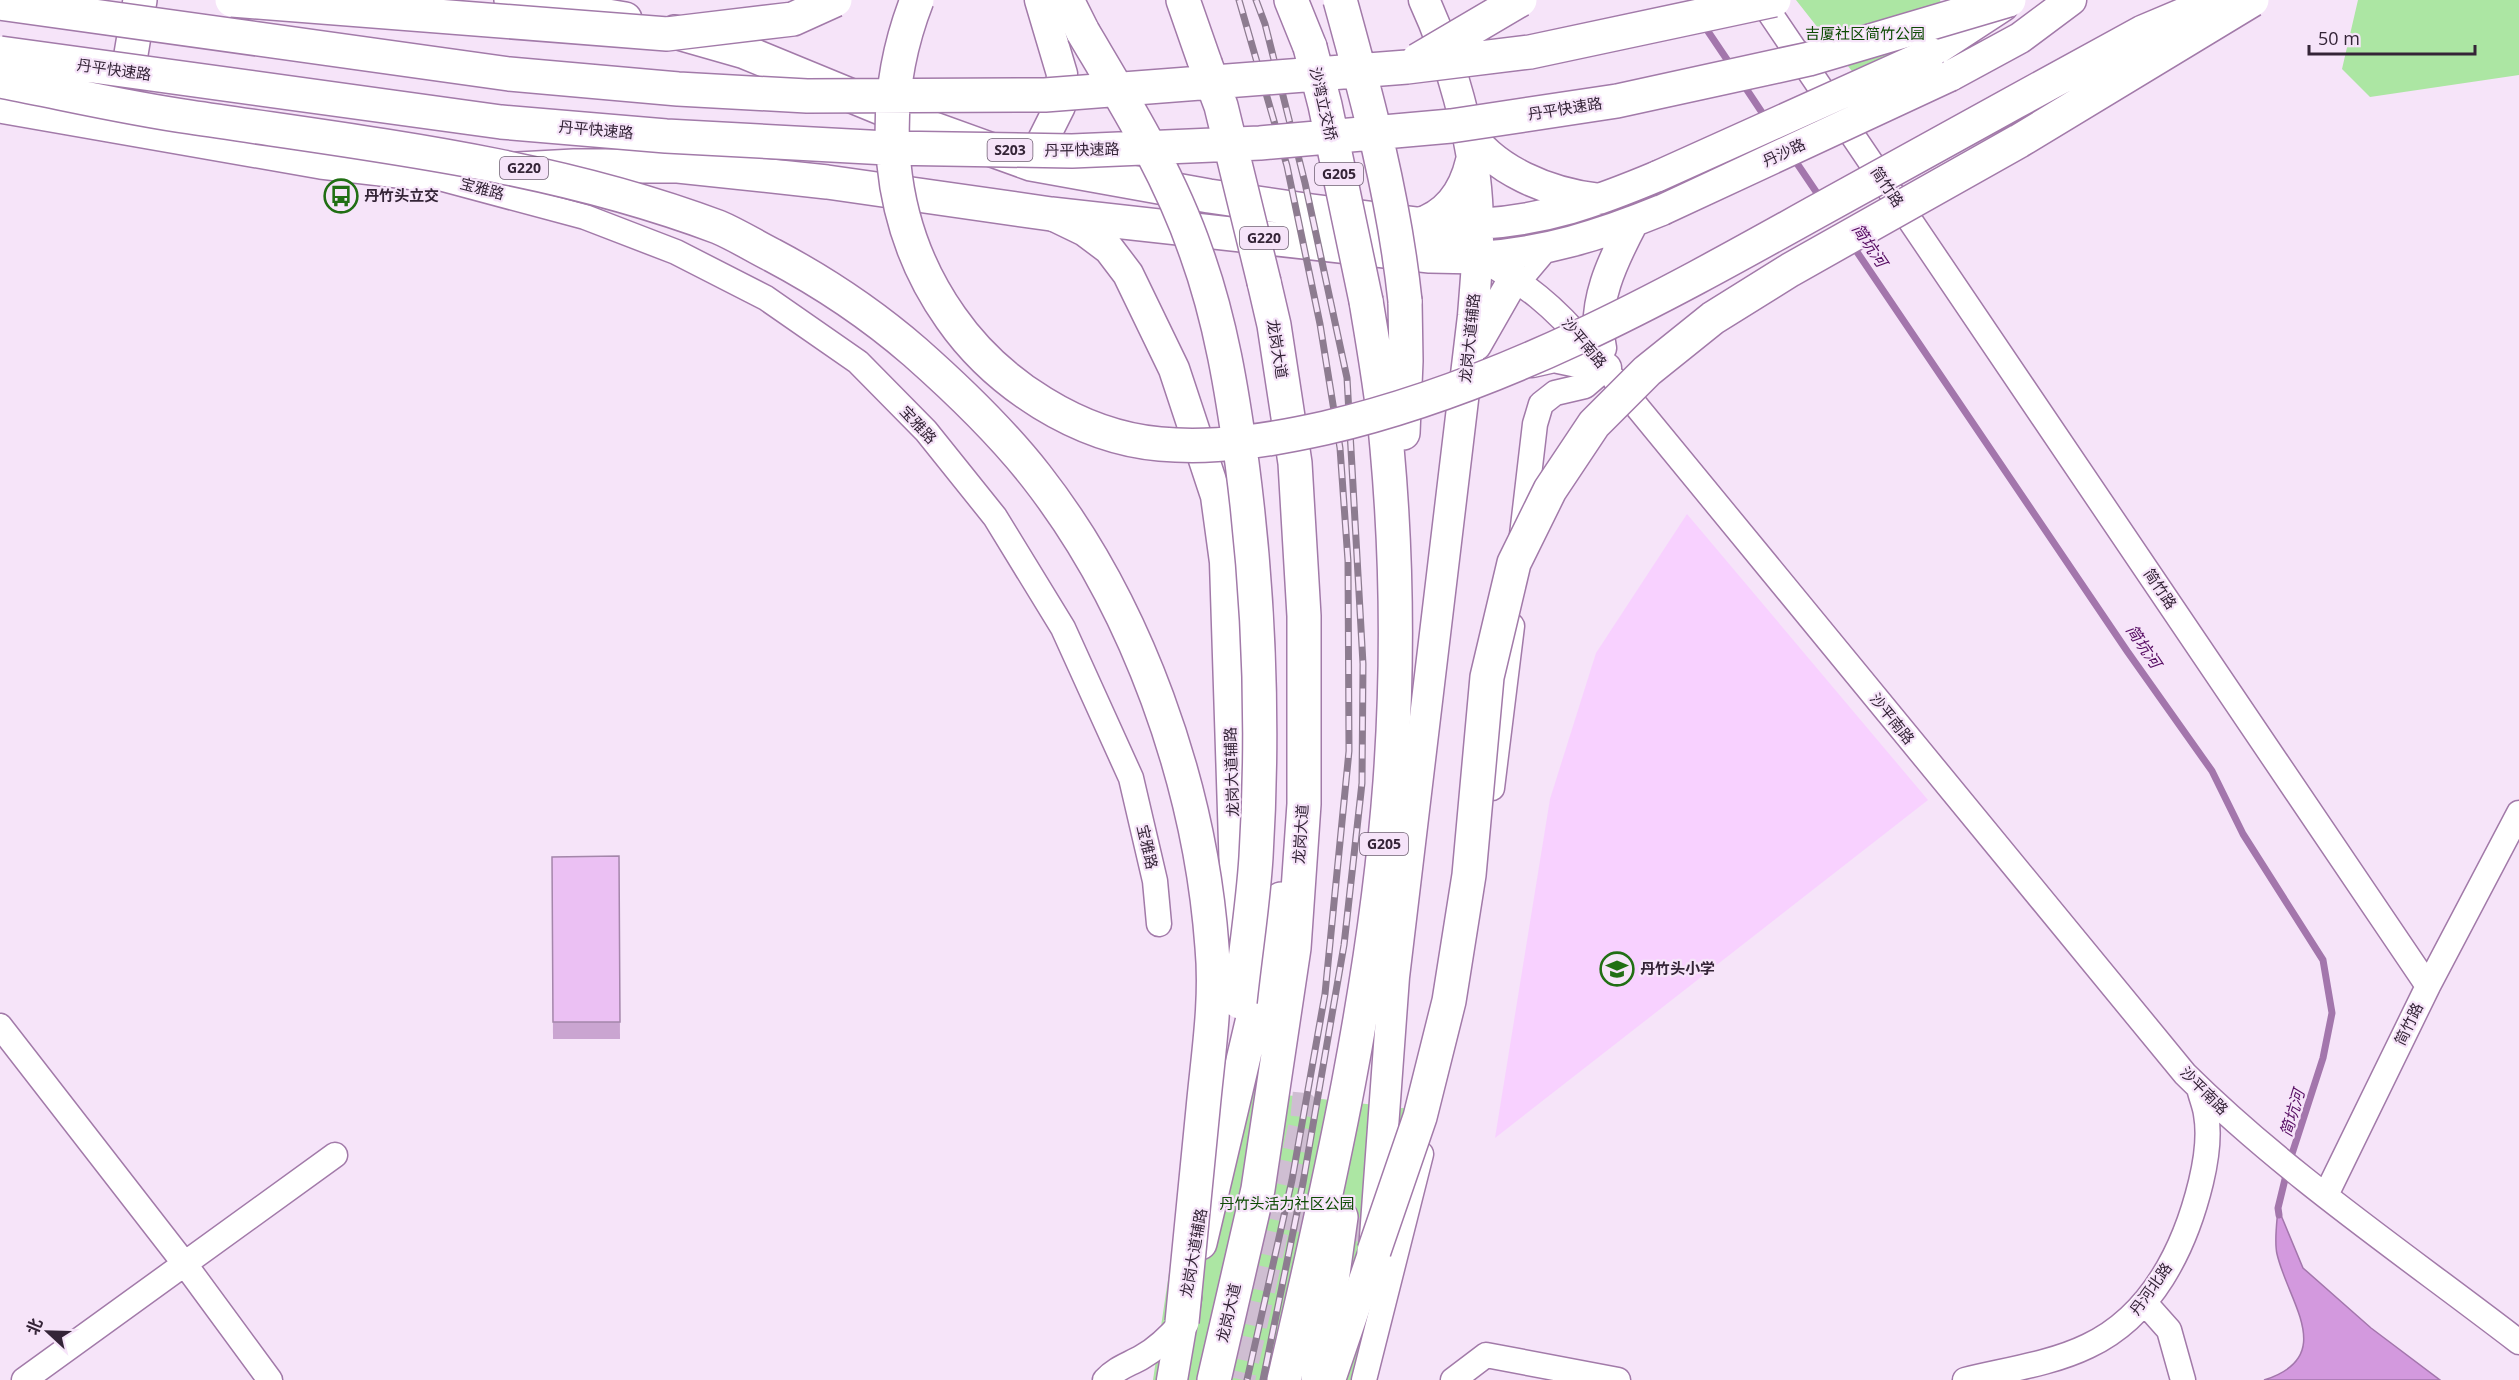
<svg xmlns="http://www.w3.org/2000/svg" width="2519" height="1380" font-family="'Open Sans','Noto Sans SC',sans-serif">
  <rect width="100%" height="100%" fill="#f6e4f9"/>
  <!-- built -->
  <path fill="#f8d1ff" d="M 1687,514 L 1928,800 L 1495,1138 L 1550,799 L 1596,653 Z"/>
  <!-- green -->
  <path fill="#ace6a3" d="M 1796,0 L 1940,0 L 1951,35 L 1855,75 Z
    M 2358,0 L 2519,0 L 2519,75 L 2370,97 L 2342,69 Z
    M 1197,1085 L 1420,1110 L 1352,1380 L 1153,1380 Z"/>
  <!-- water -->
  <path fill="#d399de" stroke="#a376ac" stroke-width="1.5" d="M 2278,1208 L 2303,1268 L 2371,1328 L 2440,1380 L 2264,1380 C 2338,1357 2288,1302 2277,1254 C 2274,1241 2277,1222 2278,1208 Z"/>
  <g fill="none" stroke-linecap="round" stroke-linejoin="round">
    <!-- stream -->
    <path stroke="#a376ac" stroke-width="7" d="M 1703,24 L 1732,67
      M 1743,84 L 1767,120
      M 1792,156 L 1821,199
      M 1853,246 L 2127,651 L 2212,771 L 2243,834 L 2323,960 L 2332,1013 L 2323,1058 L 2290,1160
      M 2279,1215 L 2278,1208 L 2287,1171"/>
    <!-- minor-tunnel -->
    <path stroke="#cfbed2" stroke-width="24" stroke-dasharray="24 12" stroke-linecap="butt" d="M 1220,1097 L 1305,1105 L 1243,1380
      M 1282,1217 L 1392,1235"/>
    <!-- minor casing -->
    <g stroke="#a27aa9" stroke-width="27">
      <path id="minor" d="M 1761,0 L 2428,986
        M 443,179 L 585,217 L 676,252 L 766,298 L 858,362 L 926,431 L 995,517 L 1063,628 L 1131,778 L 1155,881 L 1159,924
        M 1478,257 C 1527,285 1553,305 1589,348
        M 1615,380 L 2185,1074 C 2286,1174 2406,1255 2519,1342
        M 1522,535 L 1535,424 L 1541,404 L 1555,393 L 1585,386 L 1606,368
        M 1492,788 L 1512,626
        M 0,1026 L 184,1263 L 270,1380
        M 2326,1195 L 2428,986 L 2519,813
        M 2145,1303 L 2169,1330 L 2183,1380
        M 24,1380 L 335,1155
        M 1105,1380 C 1116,1368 1128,1365 1142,1357 C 1158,1348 1170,1336 1182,1322
        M 1364,1380 L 1421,1154
        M 1453,1380 L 1486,1355 L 1618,1380
        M 1965,1380 C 2005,1370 2051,1364 2088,1346 C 2152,1316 2185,1248 2201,1182 C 2206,1161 2210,1136 2206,1114 C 2205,1106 2201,1097 2199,1088"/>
    </g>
    <!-- major casing -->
    <g stroke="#a27aa9" stroke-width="33">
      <path id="major" d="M 1931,53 L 2003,6
        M 1950,76 L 2020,38 L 2071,0
        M 1466,128 C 1493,171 1549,193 1599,199
        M 1031,164 L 1060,106 L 1062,74 L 1040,0
        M 1054,216 L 1085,231 L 1109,249 L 1128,274 L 1174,369 L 1216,496 L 1225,562 L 1237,937
        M 1417,224 C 1448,215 1464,191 1471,161
        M 1478,224 C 1546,220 1596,202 1658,176
        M 1478,257 C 1543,253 1601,235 1662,210
        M 1476,345 L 1508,289 L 1540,251
        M 1601,348 C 1591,304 1613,260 1633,222
        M 1532,362 L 1554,357 L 1606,368
        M 1172,1380 L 1186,1298
        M 1330,1380 L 1374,1251 L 1394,977 L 1473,316 C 1476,277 1480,239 1477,200 C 1473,138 1450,56 1424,0"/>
    </g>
    <!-- highway casing -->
    <g stroke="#a27aa9" stroke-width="36">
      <path id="highway" d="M 511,0 L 625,19
        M 1067,0 L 1083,32
        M 1183,0 L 1205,63
        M 1291,0 L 1310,47
        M 675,32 L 745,52 L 920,124 L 1031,164 L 1209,196 L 1312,211 L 1417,224 L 1478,224
        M 0,106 L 321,162 L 424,174 L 574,166 L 678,166 L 827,182 L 1051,214 L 1430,256 L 1478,257
        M 119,126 L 140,0
        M 1403,433 L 1406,361 L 1405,301
        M 1200,1243 L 1281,899
        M 1214,1380 L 1258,1189 L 1294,948 L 1304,804 L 1304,616 L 1295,463 L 1274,325 L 1264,282
        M 1284,1380 C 1330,1182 1375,984 1390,782 C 1398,671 1397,558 1387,448 C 1383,399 1374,350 1366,301
        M 1318,1380 L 1341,1217"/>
    </g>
    <!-- minor -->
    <use href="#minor" stroke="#fff" stroke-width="24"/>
    <!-- major -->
    <use href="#major" stroke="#fff" stroke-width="30"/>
    <!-- highway -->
    <use href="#highway" stroke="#fff" stroke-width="33"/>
    <!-- rail casing -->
    <g stroke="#8d7c90" stroke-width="7">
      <path id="rail" d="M 1239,0 L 1287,166 L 1320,324 L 1340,448 L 1348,561 L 1349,751 L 1325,994 L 1292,1180 L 1247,1380
        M 1256,0 L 1265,24 L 1305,183 L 1347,378 L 1363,664 L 1362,783 L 1344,945 L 1303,1183 L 1263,1380"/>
    </g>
    <!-- rail -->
    <use href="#rail" stroke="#f6e4f9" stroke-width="4.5" stroke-dasharray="14" stroke-linecap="butt"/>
    <!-- major-bridge casing -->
    <g stroke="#a27aa9" stroke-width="33" stroke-linecap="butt">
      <path id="major-bridge" d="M 1658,176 L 1931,53
        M 1662,210 L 1950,76"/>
    </g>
    <!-- highway-bridge casing -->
    <g stroke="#a27aa9" stroke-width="36" stroke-linecap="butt">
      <path id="highway-bridge" d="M 232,0 L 667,34 L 793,19 L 835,0
        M 917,0 C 876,105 885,225 951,318 C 997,384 1079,437 1160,444 C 1216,449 1271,440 1325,428 C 1501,387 1658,300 1814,213 C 1924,152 2033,92 2143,32 L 2219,0
        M 1340,0 C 1368,101 1394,197 1405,301
        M 0,3 L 509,74 L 678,89 L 807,96 L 1045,95 L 1407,67 L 1530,52 L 1774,0
        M 1083,32 C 1125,103 1169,173 1196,252 C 1221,321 1232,391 1242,463 C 1259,593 1264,726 1256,857 C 1253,905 1245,954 1240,1002
        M 1310,47 L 1325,105 L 1366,301
        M 0,53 L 501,122 L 666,136 L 887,148 L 1072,151 L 1260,143 L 1451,126 L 1617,101 L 1809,59 L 2009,0
        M 1418,60 L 1520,0
        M 1205,63 L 1221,106 L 1264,282
        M 0,81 C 63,93 126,108 190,117 C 368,144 548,163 718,227 C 737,235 754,246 772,255 C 825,283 870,313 915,352 C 958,390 1000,430 1036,476 C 1137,605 1200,783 1212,947 C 1217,1001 1208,1055 1203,1109 C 1196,1180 1189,1251 1182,1322
        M 1374,1251 L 1420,1117 L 1449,1001 L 1469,875 L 1487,677 L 1514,563 L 1550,490 L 1594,424 L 1647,371 L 1713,318 L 1790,270 L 2019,141 L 2252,0"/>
    </g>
    <!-- major-bridge -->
    <use href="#major-bridge" stroke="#fff" stroke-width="30"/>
    <!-- highway-bridge -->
    <use href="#highway-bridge" stroke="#fff" stroke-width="33"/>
  </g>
  <!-- wall -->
  <path fill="#caa5d1" d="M 619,856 L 620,1039 L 553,1039 L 552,857 Z"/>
  <!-- building -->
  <path fill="#ebc0f3" stroke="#a486aa" stroke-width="1.5" d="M 619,856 L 620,1022 L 553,1022 L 552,857 Z"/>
  <!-- icons -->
  <defs>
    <g id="bus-ring" transform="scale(1.725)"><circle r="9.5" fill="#f6e4f9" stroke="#216f14" stroke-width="1.5"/><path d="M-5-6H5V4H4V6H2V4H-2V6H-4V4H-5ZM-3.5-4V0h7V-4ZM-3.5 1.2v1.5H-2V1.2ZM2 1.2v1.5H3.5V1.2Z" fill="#216f14"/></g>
    <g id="school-ring" transform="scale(1.725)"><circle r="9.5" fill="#f6e4f9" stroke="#216f14" stroke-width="1.5"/><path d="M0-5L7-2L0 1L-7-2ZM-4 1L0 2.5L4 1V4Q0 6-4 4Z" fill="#216f14"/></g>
  </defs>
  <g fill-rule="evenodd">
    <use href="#bus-ring" x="341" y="196"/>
    <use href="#school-ring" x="1617" y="969"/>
  </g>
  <g text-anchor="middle" stroke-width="4.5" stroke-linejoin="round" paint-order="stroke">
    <!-- shield labels -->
    <g fill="#f6e4f9" stroke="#6e5e71" stroke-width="1.5">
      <rect x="987.5" y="139" width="45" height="22" rx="4.5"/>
      <rect x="500" y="157" width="48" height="22" rx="4.5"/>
      <rect x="1315" y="163" width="48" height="22" rx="4.5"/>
      <rect x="1240" y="227" width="48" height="22" rx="4.5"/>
      <rect x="1360" y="833" width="48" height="22" rx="4.5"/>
    </g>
    <g font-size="14" font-weight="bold" fill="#342437">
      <text x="1010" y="155">S203</text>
      <text x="524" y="173">G220</text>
      <text x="1339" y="179">G205</text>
      <text x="1264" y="243">G220</text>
      <text x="1384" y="849">G205</text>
    </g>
    <!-- park labels -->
    <g font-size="15" fill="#0c4a02" stroke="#f6e4f9">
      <text x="1865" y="39">吉厦社区简竹公园</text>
      <text x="1287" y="1209">丹竹头活力社区公园</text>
    </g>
    <!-- street labels -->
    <g font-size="15" fill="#342437" stroke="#f6e4f9">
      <text transform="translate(114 70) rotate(8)" y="5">丹平快速路</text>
      <text transform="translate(1323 104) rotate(77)" y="5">沙湾立交桥</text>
      <text transform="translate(1565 109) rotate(-9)" y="5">丹平快速路</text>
      <text transform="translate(596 130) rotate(5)" y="5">丹平快速路</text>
      <text transform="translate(1082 150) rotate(-1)" y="5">丹平快速路</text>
      <text transform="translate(1784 153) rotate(-25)" y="5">丹沙路</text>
      <text transform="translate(1887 187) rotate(56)" y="5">简竹路</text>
      <text transform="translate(482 189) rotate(15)" y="5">宝雅路</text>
      <text transform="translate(1470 338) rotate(-84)" y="5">龙岗大道辅路</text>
      <text transform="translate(1584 343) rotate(50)" y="5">沙平南路</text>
      <text transform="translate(1277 349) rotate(81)" y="5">龙岗大道</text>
      <text transform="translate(918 425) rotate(47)" y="5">宝雅路</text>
      <text transform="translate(2160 589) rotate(56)" y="5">简竹路</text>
      <text transform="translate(1892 719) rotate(51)" y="5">沙平南路</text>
      <text transform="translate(1232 772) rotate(-92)" y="5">龙岗大道辅路</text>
      <text transform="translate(1301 834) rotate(-86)" y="5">龙岗大道</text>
      <text transform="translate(1147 847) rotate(77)" y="5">宝雅路</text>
      <text transform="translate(2409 1024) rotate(-64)" y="5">简竹路</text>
      <text transform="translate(2204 1091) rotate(45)" y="5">沙平南路</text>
      <text transform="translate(1194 1253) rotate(-80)" y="5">龙岗大道辅路</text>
      <text transform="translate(2151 1289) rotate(-54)" y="5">丹河北路</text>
      <text transform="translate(1229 1313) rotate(-77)" y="5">龙岗大道</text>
    </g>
    <!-- poi labels -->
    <g font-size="15" font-weight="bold" fill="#342437" stroke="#f6e4f9" text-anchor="start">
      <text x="364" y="201">丹竹头立交</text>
      <text x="1640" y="974">丹竹头小学</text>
    </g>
    <!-- water labels -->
    <g font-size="16" font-style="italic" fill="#560c62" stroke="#f6e4f9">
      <text transform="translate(1870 245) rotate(56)" y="6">简坑河</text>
      <text transform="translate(2144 646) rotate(56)" y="6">简坑河</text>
      <text transform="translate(2292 1113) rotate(-73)" y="6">简坑河</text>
    </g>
  </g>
  <!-- north arrow -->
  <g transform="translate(48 1332) rotate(292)" stroke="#f6e4f9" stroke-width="4.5" paint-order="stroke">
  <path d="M0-4.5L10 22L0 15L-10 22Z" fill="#342437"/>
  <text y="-9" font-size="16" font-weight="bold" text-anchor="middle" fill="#342437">北</text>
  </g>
  <!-- scale -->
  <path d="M2309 45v9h166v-9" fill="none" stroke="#342437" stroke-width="3"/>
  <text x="2318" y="45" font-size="18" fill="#342437" stroke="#f6e4f9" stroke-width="4.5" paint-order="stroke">50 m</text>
</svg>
